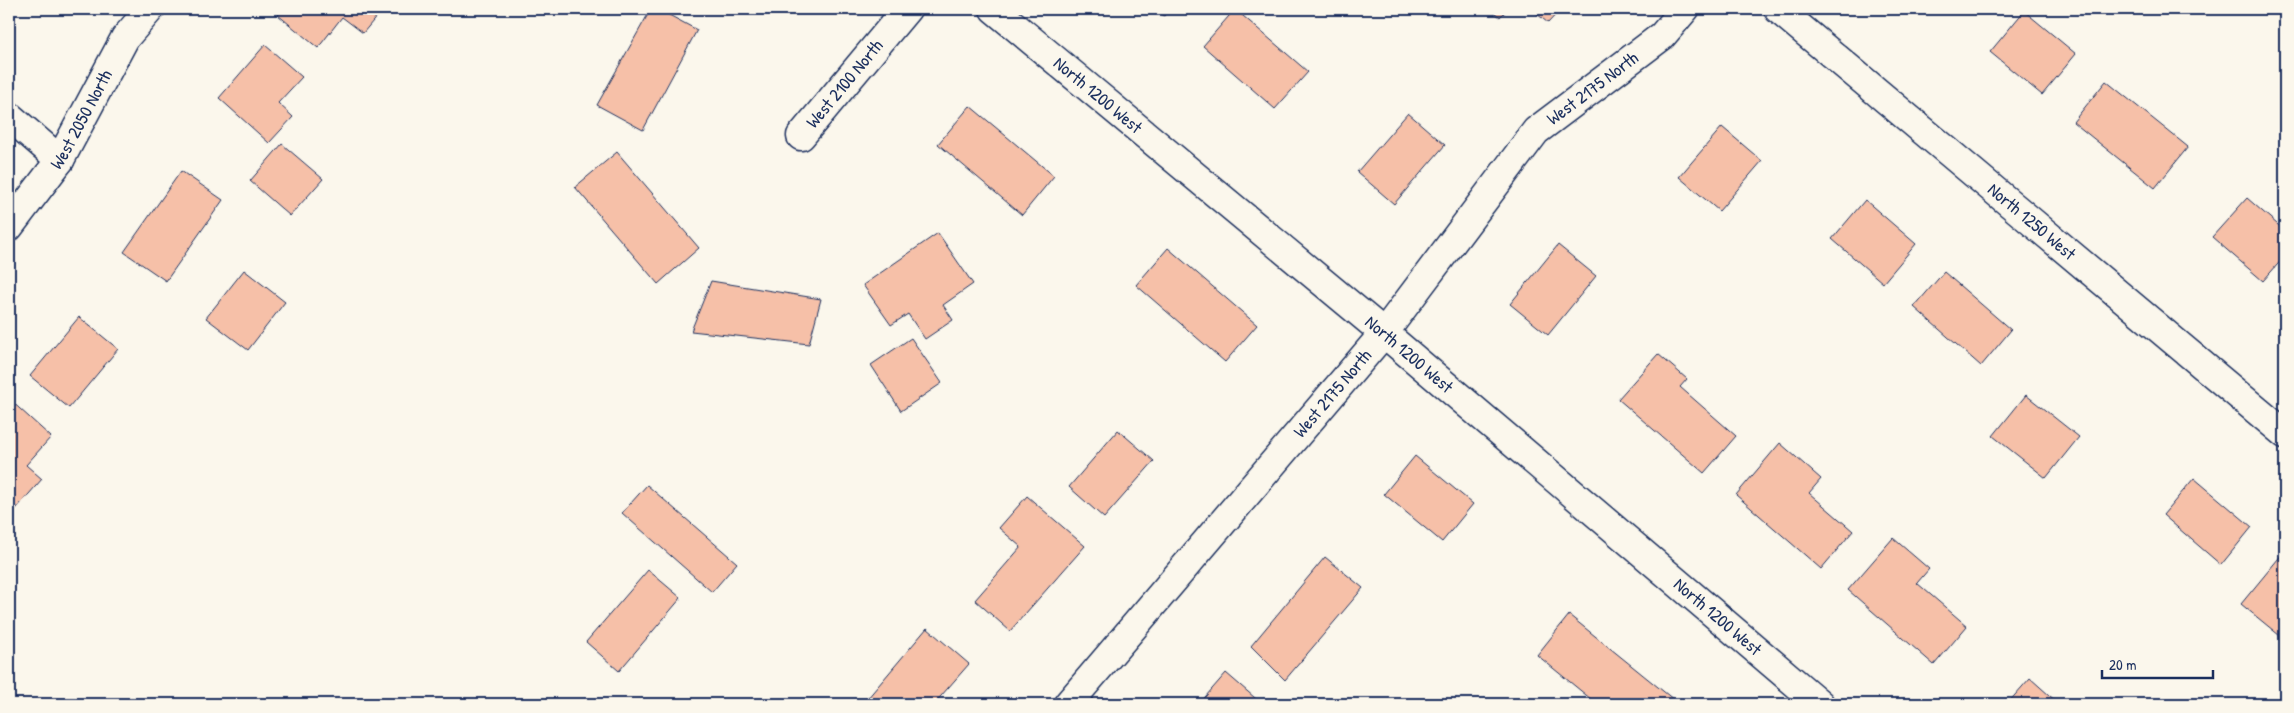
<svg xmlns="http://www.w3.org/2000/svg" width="2294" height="713" font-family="'Patrick Hand',sans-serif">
  <rect width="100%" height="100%" fill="#fbf7ec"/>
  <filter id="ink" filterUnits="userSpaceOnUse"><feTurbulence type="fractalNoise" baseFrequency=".02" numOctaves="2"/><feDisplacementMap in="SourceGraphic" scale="10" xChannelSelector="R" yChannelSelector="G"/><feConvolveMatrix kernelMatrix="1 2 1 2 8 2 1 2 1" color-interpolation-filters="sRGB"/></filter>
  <g filter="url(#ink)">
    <!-- building -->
    <path fill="#f6c0a8" stroke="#1b2f5e" d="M 283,9 L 383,9 L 363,33 L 342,17 L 318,48 L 278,15 Z
      M 651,9 L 658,9 L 697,30 L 643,130 L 597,105 Z
      M 1155,9 L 1170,9 L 1164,16 Z
      M 1235,9 L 1308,72 L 1275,109 L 1203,46 Z
      M 1490,9 L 1508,9 L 1500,17 Z
      M 1531,9 L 1561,9 L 1548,23 Z
      M 2024,11 L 2076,54 L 2042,95 L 1990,52 Z
      M 265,45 L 302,77 L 278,103 L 293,117 L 269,143 L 219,98 Z
      M 2106,81 L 2188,147 L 2155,188 L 2073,122 Z
      M 970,106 L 1054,176 L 1022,215 L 938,144 Z
      M 1408,113 L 1445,145 L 1394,204 L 1357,172 Z
      M 1722,127 L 1762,161 L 1719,211 L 1679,177 Z
      M 282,144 L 323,179 L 290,216 L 250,181 Z
      M 617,152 L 699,248 L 658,284 L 575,187 Z
      M 181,171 L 223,200 L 166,281 L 124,252 Z
      M 2247,198 L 2285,231 L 2285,256 L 2263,281 L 2212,237 Z
      M 1865,200 L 1916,244 L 1883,283 L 1832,239 Z
      M 938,233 L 973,284 L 943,305 L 953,320 L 925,339 L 908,314 L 891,325 L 863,285 Z
      M 1558,245 L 1596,276 L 1548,335 L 1510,304 Z
      M 1168,248 L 1257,325 L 1225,362 L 1136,285 Z
      M 244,270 L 285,302 L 248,350 L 206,318 Z
      M 1944,272 L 2011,330 L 1981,366 L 1914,307 Z
      M 711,281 L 821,299 L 809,344 L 691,331 Z
      M 79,317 L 118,349 L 69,408 L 30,376 Z
      M 911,338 L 942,383 L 901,411 L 871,365 Z
      M 1658,354 L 1687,379 L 1680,387 L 1736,436 L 1704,473 L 1618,399 Z
      M 2026,395 L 2079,437 L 2046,478 L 1993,436 Z
      M 9,399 L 51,437 L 26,465 L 42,479 L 9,517 Z
      M 1118,430 L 1154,461 L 1104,518 L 1069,487 Z
      M 1780,443 L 1821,479 L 1809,493 L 1853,531 L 1821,569 L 1736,495 Z
      M 1415,456 L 1473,504 L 1442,542 L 1384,494 Z
      M 2194,478 L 2252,527 L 2221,565 L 2163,515 Z
      M 647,485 L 737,563 L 712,592 L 622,513 Z
      M 1027,496 L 1085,546 L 1010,631 L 975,600 L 1021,547 L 999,528 Z
      M 1893,538 L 1929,569 L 1917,583 L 1967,626 L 1934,665 L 1848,590 Z
      M 2283,553 L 2285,555 L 2285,640 L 2241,604 Z
      M 1325,557 L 1363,588 L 1285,680 L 1251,646 Z
      M 648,570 L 681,598 L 619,671 L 586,642 Z
      M 1569,615 L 1679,704 L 1597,704 L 1537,655 Z
      M 927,628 L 969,664 L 934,704 L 873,704 L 867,699 Z
      M 1226,673 L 1262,704 L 1199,704 Z
      M 2030,678 L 2059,704 L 2007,704 Z"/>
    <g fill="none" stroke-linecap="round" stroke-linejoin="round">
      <!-- minor casing -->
      <g stroke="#1b2f5e" stroke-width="31">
        <g id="minor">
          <path id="s1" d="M 994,9 L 1384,333 L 1820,704"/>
          <path id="s2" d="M 1778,9 L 2285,434"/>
          <path d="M 9,116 L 60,160"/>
          <path id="s3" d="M 801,136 L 907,9"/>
          <path id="s4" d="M 9,227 L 60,160 L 125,38 L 150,9"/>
          <path id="s5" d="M 1068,704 L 1384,333 L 1536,131 L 1662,36 L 1685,9"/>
        </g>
      </g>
      <!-- minor -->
      <use href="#minor" stroke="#fbf7ec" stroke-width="28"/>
    </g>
  </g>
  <g text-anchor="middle" stroke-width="5" stroke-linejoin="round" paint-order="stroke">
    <!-- street labels -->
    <g font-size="18" fill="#1b2f5e" stroke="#fbf7ec">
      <text dy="6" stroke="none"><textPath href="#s3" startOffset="68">West 2100 North</textPath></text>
      <text dy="6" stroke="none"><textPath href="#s5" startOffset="811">West 2175 North</textPath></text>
      <text dy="6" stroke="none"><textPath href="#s1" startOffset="135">North 1200 West</textPath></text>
      <text dy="6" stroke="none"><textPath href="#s4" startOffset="130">West 2050 North</textPath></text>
      <text dy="6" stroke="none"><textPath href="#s2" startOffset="331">North 1250 West</textPath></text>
      <text dy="6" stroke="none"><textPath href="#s1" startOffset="540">North 1200 West</textPath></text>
      <text dy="6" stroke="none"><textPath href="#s5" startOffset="408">West 2175 North</textPath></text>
      <text dy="6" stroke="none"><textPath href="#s1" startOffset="945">North 1200 West</textPath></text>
    </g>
  </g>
  <!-- margin -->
  <rect width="2294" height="713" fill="none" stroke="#fbf7ec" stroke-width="30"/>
  <rect x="15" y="15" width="2264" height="683" fill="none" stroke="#1b2f5e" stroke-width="2" filter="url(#ink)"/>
  <!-- scale -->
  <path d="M2102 670v8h111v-8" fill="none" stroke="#1b2f5e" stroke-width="2.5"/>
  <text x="2109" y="670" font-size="15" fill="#1b2f5e" stroke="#fbf7ec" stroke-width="4" paint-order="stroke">20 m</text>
</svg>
